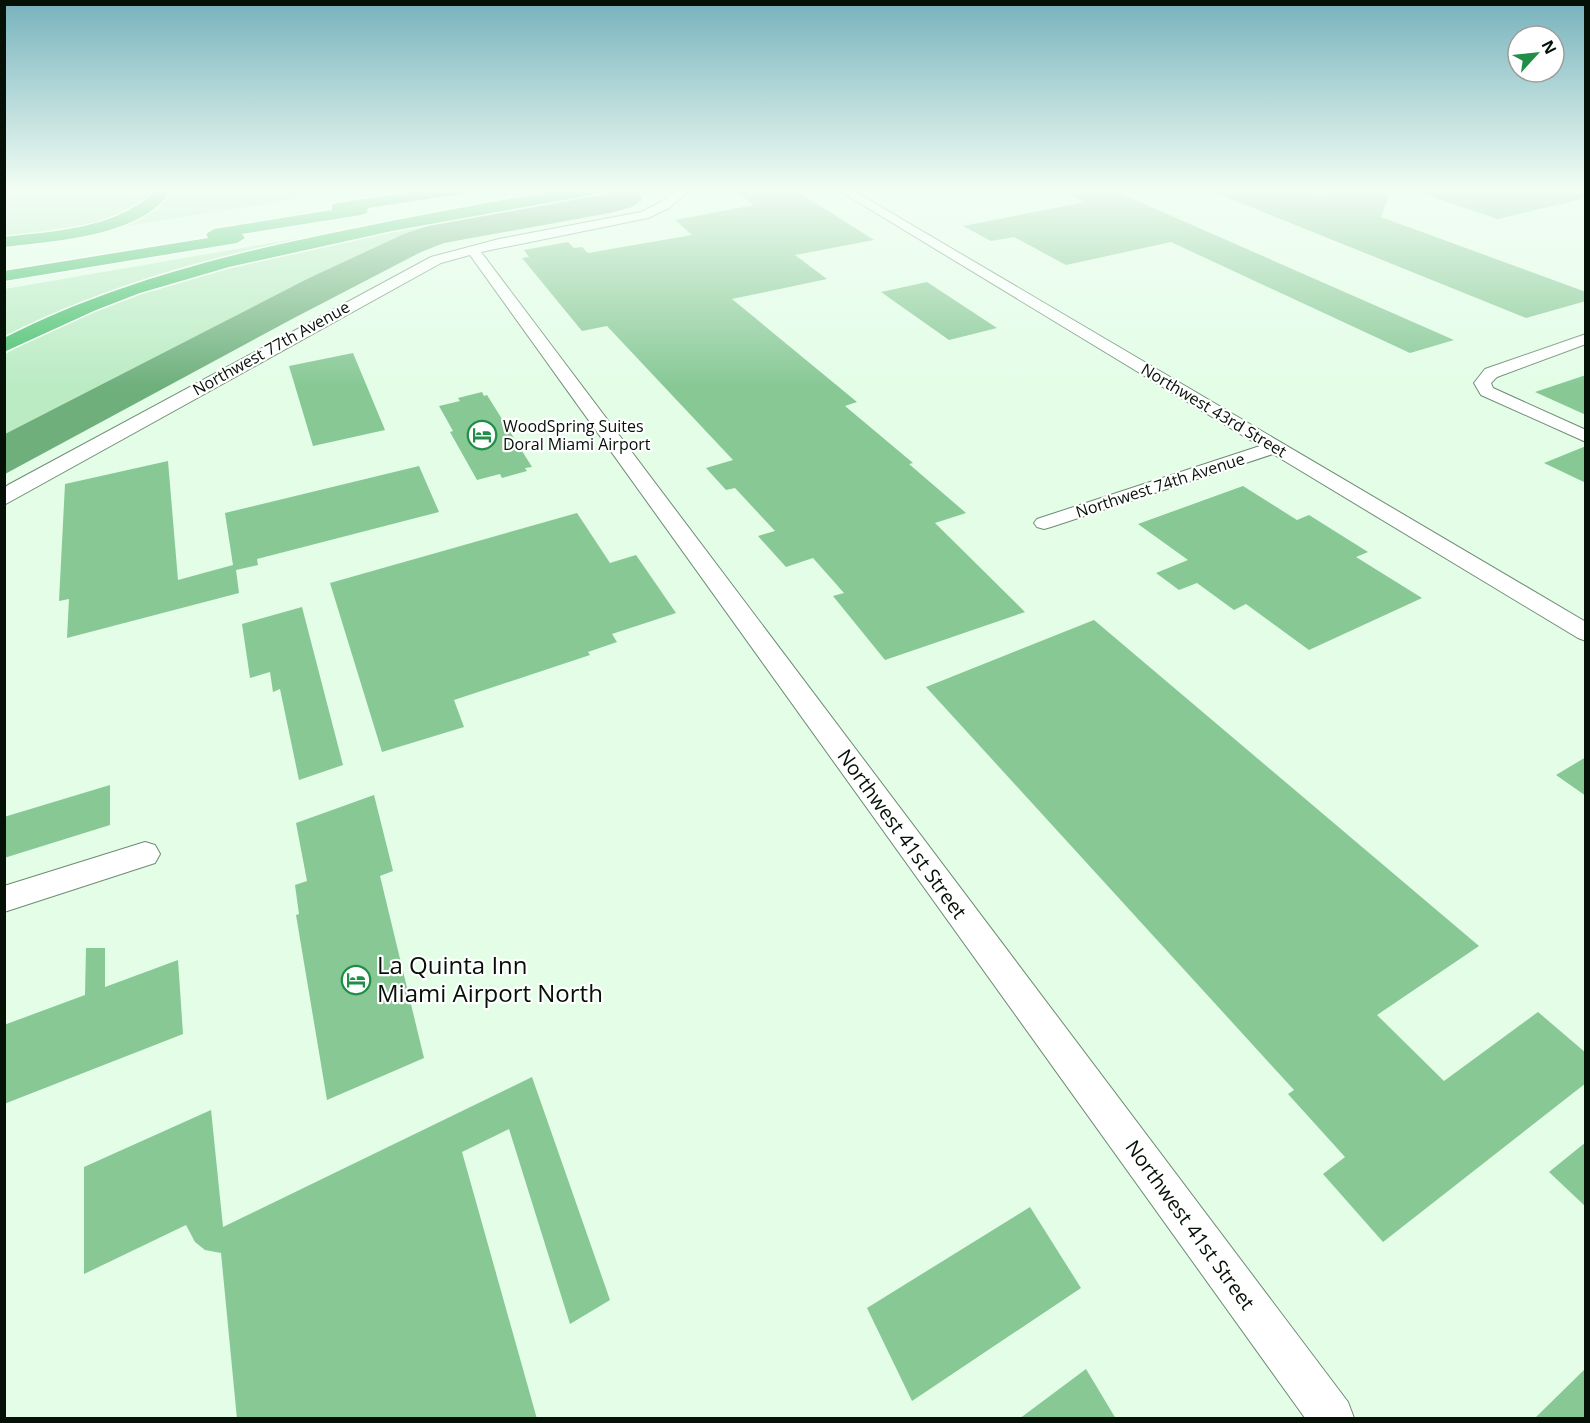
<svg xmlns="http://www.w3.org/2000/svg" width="1590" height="1423" font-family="'Open Sans',sans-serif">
  <rect width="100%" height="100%" fill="#e3fde7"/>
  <!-- green -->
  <path fill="#baebc3" d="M 32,188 L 147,188 L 151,195 C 128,226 41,233 5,239 L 5,196 Z
    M 168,188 L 311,190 L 367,188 L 82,233 C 110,224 152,219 170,193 Z
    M 503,211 L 431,225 L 307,279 L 5,434 L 4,355 C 155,265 333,241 503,211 Z
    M 347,230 L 199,263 L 142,280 L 95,297 L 5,338 L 5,289 Z"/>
  <!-- water -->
  <path fill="#6eaf7c" d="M 598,188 L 635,189 L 641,196 L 641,201 L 632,207 L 610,213 L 444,243 L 421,252 L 294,318 L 5,474 L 5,434 L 307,279 L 404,234 L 431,225 L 603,193 Z"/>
  <!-- building -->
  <path fill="#87c895" d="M 730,188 L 792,188 L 874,240 L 795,255 L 827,279 L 732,299 L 857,402 L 845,406 L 913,463 L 909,464 L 966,513 L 935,523 L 1025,612 L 885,660 L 833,596 L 844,593 L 813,558 L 786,567 L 758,536 L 775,531 L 735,488 L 726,490 L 706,468 L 733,460 L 607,326 L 582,331 L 522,258 L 529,257 L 524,250 L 568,242 L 574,248 L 582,247 L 588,253 L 692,235 L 675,220 L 754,205 Z
    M 1054,188 L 1108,188 L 1454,340 L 1410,353 L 1171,242 L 1066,265 L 1014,237 L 991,241 L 963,226 L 1085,202 Z
    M 1204,188 L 1301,188 L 1325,197 L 1326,188 L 1392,188 L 1381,217 L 1586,292 L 1586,301 L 1526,318 Z
    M 1418,188 L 1586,188 L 1586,198 L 1498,219 L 1417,192 Z
    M 927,282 L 997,328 L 949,340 L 881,292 Z
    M 353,353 L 385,430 L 313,446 L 289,366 Z
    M 1586,375 L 1586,415 L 1535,392 Z
    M 482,392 L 484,396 L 487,395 L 532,467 L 525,468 L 527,471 L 502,478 L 500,474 L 477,480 L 450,432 L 453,431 L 439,406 L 460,401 L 458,398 Z
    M 1586,446 L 1586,483 L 1544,463 Z
    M 168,461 L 178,580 L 233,565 L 225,513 L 419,466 L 439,512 L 257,559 L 258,565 L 236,570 L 239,593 L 67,638 L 69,599 L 59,601 L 65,484 Z
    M 1243,486 L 1297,520 L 1309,515 L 1368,552 L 1356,557 L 1422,598 L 1309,650 L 1246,604 L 1234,610 L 1197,583 L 1179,590 L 1156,573 L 1188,560 L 1138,524 Z
    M 577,513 L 610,563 L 636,555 L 676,613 L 612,634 L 617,642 L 588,652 L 590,655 L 454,700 L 464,727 L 382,752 L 330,583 Z
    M 302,607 L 343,765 L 299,780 L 280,689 L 273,692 L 270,672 L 250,678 L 242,624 Z
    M 1094,620 L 1479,946 L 1377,1015 L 1444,1081 L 1538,1012 L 1586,1053 L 1586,1083 L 1383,1242 L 1323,1174 L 1345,1157 L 1288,1094 L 1294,1090 L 926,687 Z
    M 1586,757 L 1586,796 L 1556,775 Z
    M 110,785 L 110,825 L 4,858 L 4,817 Z
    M 374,795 L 393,871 L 380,876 L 424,1058 L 327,1100 L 296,915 L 299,914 L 295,885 L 307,881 L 296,823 Z
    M 86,948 L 105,948 L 105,987 L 178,960 L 183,1034 L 4,1104 L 4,1025 L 85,995 Z
    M 532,1077 L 610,1300 L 570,1324 L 509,1129 L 462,1152 L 537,1419 L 237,1419 L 221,1253 L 205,1250 L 195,1242 L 186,1225 L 84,1274 L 84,1167 L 211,1110 L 223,1227 Z
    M 1586,1142 L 1586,1207 L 1549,1172 Z
    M 1030,1207 L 1081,1288 L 912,1401 L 867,1308 Z
    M 1586,1368 L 1586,1419 L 1534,1419 Z
    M 1086,1369 L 1116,1419 L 1019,1419 Z"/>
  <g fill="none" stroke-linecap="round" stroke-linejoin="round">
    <!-- minor casing -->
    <g stroke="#6e8c73" stroke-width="2">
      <path id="minor" d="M 679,188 L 692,188 L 669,208 L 648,218 L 481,252 L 1348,1402 L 1354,1418 L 1305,1418 L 470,255 L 441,263 L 4,505 L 4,488 L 8,485 L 431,257 L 499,239 L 641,212 L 661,202 Z
        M 835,188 L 849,188 L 1586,622 L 1586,641 L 1578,638 L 1273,454 L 1051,527 L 1044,529 L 1037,527 L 1034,523 L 1037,519 L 1260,446 Z
        M 1586,334 L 1586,344 L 1497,377 L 1491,383 L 1493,388 L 1586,430 L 1586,442 L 1481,395 L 1474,383 L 1485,369 Z
        M 145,842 L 155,845 L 160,854 L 155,863 L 4,912 L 4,886 Z"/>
    </g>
    <!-- highway casing -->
    <g stroke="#fff" stroke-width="3">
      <path id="highway" d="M 4,188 L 26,188 L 23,191 L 4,195 Z
        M 152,188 L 166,188 L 168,195 C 136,237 53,241 4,247 L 4,237 C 54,231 113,229 152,194 Z
        M 441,188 L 478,188 L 470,193 L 368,208 L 367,213 L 361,215 L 242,234 L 245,238 L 237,243 L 4,281 L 4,271 L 208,238 L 206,234 L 214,229 L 332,210 L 332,205 L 338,203 Z
        M 576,188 L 611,188 L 603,193 L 392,231 L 229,267 L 140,293 L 96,310 L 4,352 L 4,338 C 114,282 232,253 352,229 C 426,214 501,200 576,188 Z"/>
    </g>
    <!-- minor -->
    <use href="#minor" fill="#fff" fill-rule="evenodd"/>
    <!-- highway -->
    <use href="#highway" fill="#45be6a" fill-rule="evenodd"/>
  </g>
  <!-- sky -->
  <linearGradient id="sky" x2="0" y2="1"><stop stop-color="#77b2bd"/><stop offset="0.49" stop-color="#f2fef4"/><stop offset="1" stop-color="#f2fef4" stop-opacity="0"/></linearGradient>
  <rect width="1590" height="387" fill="url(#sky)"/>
  <!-- icons -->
  <defs>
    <g id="hotel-ring" transform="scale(1.5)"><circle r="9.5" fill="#fff" stroke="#208e47" stroke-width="1.5"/><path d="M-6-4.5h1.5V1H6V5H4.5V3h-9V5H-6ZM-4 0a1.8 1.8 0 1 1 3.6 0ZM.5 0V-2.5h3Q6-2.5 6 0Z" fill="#208e47"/></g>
  </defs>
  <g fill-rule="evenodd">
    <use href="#hotel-ring" x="482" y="435"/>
    <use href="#hotel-ring" x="356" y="980"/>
  </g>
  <g text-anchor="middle" stroke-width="4.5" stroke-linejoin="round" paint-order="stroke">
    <!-- far-street labels -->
    <g font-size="16" fill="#051007" stroke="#fff">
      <text transform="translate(271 348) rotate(-29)" y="6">Northwest 77th Avenue</text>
      <text transform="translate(1214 410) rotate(31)" y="6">Northwest 43rd Street</text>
      <text transform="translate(1160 485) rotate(-18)" y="6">Northwest 74th Avenue</text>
    </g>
    <!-- far-poi labels -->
    <g font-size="16" fill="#051007" stroke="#fff" text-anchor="start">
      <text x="503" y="432">WoodSpring Suites<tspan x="503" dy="18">Doral Miami Airport</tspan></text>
    </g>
    <!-- street labels -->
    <g font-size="20" fill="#051007" stroke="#fff">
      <text transform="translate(902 834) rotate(54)" y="7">Northwest 41st Street</text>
      <text transform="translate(1190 1225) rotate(54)" y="7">Northwest 41st Street</text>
    </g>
    <!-- near-poi labels -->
    <g font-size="24" fill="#051007" stroke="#fff" text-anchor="start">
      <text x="377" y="974">La Quinta Inn<tspan x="377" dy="28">Miami Airport North</tspan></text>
    </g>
  </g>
  <!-- border -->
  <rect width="1590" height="1423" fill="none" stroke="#051007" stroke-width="12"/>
  <!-- north arrow -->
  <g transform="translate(1536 54) rotate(63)"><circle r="28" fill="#ffffff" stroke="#9b9f9c" stroke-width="1.5"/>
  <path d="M0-4.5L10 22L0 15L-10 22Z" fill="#208e47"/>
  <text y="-9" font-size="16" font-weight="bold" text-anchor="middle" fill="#051007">N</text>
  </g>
</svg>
